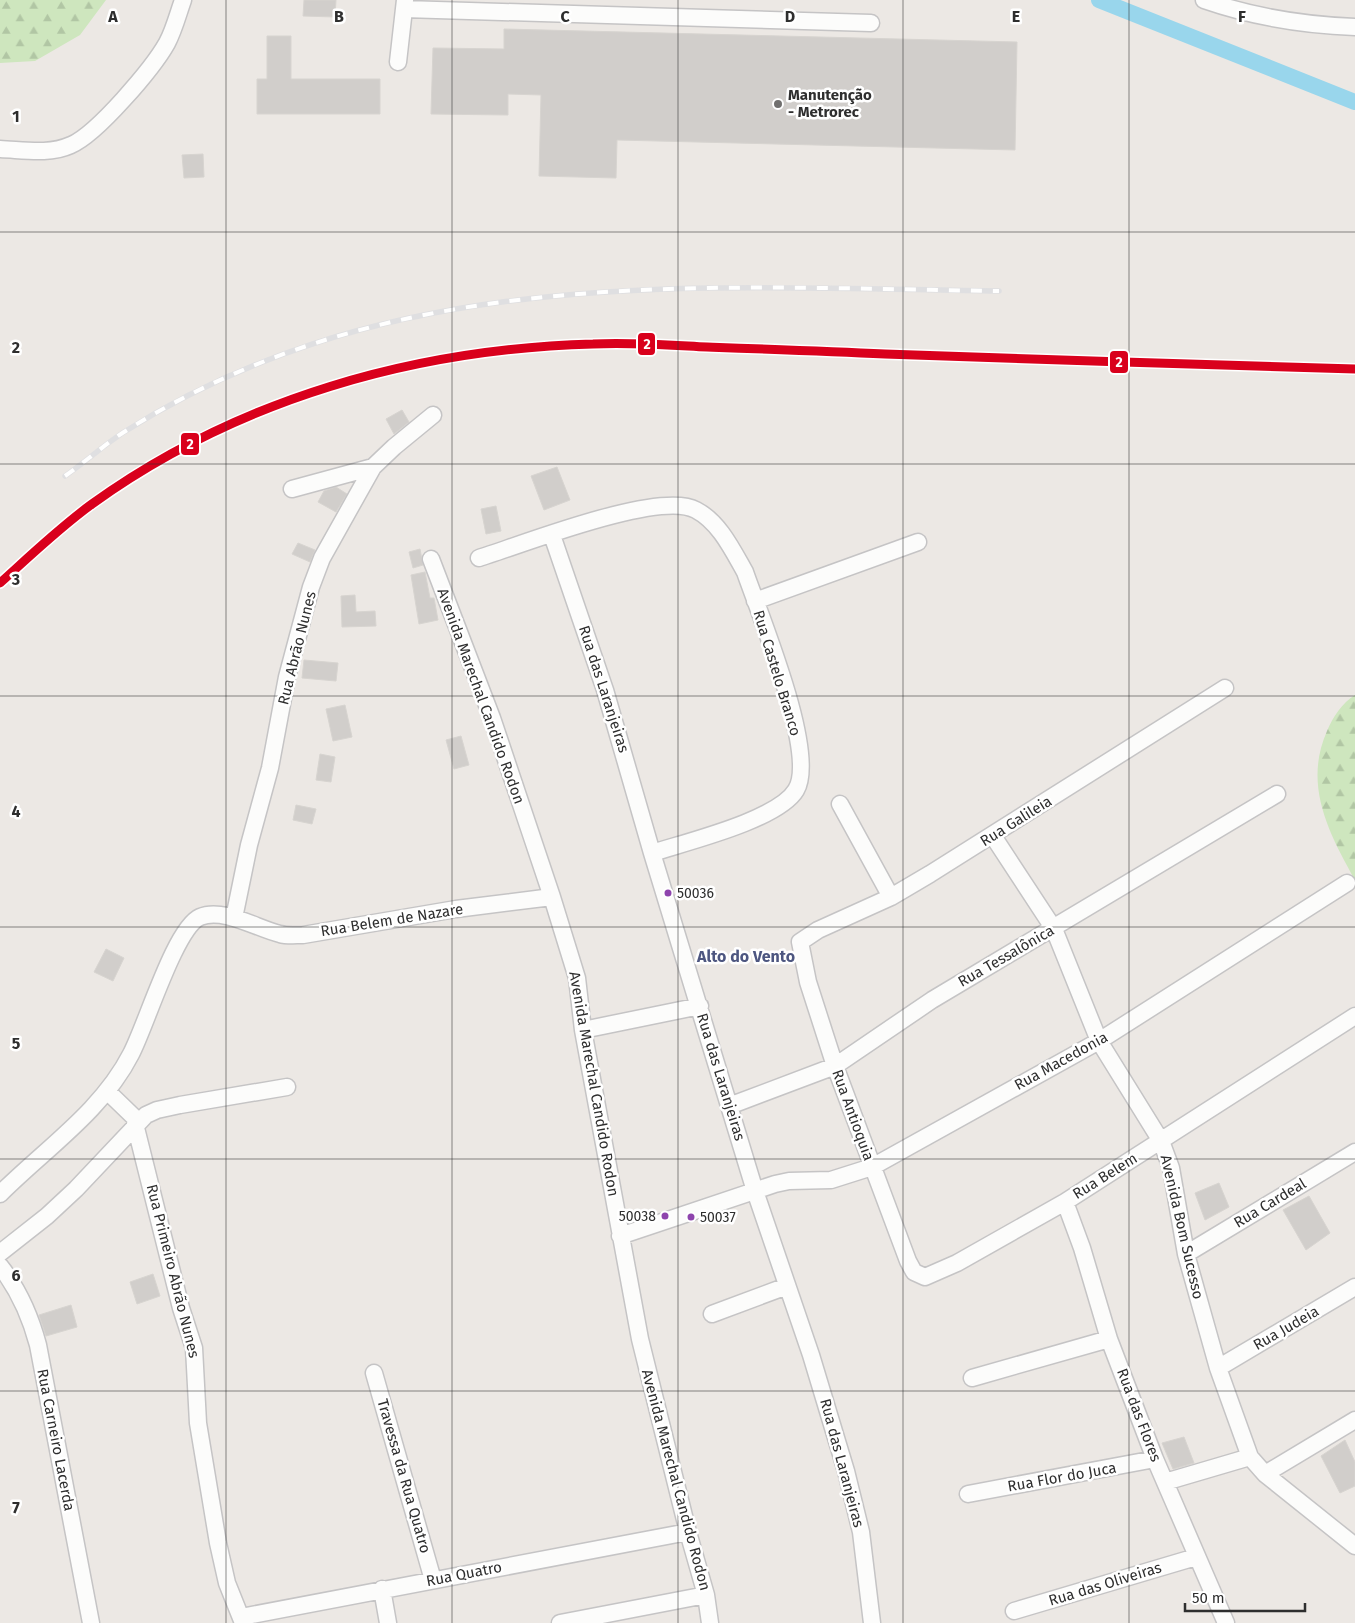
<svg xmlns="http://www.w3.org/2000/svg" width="1355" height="1623" font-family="'Fira Sans',sans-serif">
  <defs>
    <pattern id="forest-firs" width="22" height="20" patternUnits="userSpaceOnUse" patternTransform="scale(1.25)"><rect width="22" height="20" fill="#cee6be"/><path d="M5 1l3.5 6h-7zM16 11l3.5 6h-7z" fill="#b1c6a4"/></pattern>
  </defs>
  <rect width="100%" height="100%" fill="#ece8e4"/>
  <!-- forest -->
  <path fill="url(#forest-firs)" d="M 0,0 L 106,0 L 80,35 L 35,61 L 0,63 Z
    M 1355,695 L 1355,880 C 1329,833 1303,785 1327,731 C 1333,717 1342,703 1355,695 Z"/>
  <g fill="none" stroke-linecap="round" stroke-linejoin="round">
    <!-- canal -->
    <path stroke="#99d6ec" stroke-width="16" d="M 1099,0 L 1355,102"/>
  </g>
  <!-- building -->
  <path fill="#d1cecb" stroke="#d7d4d0" d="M 304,0 L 336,0 L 335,17 L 303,16 Z
    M 504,29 L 1017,42 L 1015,150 L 617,140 L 616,178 L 539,176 L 541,95 L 508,94 L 508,115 L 431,114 L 433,48 L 504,49 Z
    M 267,36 L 291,36 L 291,79 L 380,79 L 380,114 L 257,114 L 257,79 L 267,79 Z
    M 203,154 L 204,177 L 184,178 L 182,155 Z
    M 402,410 L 409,422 L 394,434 L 386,419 Z
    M 557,467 L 570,500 L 544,510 L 531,476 Z
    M 336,487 L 347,494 L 336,512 L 318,502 L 324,491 Z
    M 496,506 L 501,531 L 486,534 L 481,509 Z
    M 298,543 L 315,550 L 310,562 L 292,554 Z
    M 420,549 L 423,565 L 413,568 L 409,552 Z
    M 425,572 L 430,598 L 434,598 L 438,620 L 419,624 L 411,575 Z
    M 355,595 L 356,612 L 375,611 L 376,626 L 342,627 L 341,596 Z
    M 304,660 L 338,663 L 336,681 L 302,678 Z
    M 345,705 L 352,737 L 333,741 L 326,709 Z
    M 461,736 L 469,765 L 454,769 L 446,740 Z
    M 320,754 L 335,757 L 331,782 L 316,780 Z
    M 296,805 L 316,809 L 312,824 L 293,820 Z
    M 106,949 L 124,958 L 113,981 L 94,972 Z
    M 1219,1183 L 1229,1207 L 1205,1220 L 1195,1193 Z
    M 1309,1196 L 1330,1233 L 1306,1250 L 1283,1210 Z
    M 153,1274 L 160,1296 L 137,1304 L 130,1282 Z
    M 71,1305 L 77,1327 L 46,1336 L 39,1315 Z
    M 1184,1437 L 1194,1463 L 1173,1469 L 1162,1443 Z
    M 1345,1440 L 1355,1462 L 1355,1486 L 1340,1493 L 1321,1456 Z"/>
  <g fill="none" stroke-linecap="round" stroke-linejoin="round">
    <!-- minor casing -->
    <g stroke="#c5c4c5" stroke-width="19">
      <path id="minor" d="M 1204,0 C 1253,17 1303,25 1355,27
        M 404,9 L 871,23
        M 398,62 L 405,0
        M 0,149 C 24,150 49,155 71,145 C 97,134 153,68 167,43 C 174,30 178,14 183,0
        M 292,489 L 373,467
        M 552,535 L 605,690 L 652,853 L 755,1191 L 811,1355 L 846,1471 L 861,1532 L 872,1623
        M 479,558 C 521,545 659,490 696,510 C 719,522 732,549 745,572 C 759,613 818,754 796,790 C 778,820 686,842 652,853
        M 431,559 L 492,718 L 552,897 L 577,978 L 583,1030 L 640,1339 L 688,1532 L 706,1595 L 710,1623
        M 755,601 L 918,542
        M 1225,688 L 930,874 L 891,897 L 818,930 L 800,942 L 808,982 L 835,1066 L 908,1261 L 914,1272 L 925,1277 L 957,1263 L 1065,1202 L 1355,1016
        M 840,804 L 891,897
        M 993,836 L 1054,929 L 1099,1041 L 1161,1141 L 1171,1168 L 1186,1254 L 1218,1368 L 1250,1457 L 1265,1474 L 1355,1546
        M 234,918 L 249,845 L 270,768 L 287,677 L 311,587 L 322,558 L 373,467 L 394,447 L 433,415
        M 583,1030 L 700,1006
        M 108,1092 L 138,1121
        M 729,1106 L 835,1066 L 932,1000 L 1277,794
        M 135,1124 L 181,1308 L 194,1348 L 198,1423 L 218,1543 L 227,1583 L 243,1623
        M 0,1194 C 45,1149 102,1111 131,1054 C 146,1026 175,928 200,917 C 223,907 258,929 280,934 C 287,936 295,935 303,935 L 456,909 L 552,897
        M 1065,1202 L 1082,1248 L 1109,1339 L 1155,1459 L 1226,1623
        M 620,1236 L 775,1184 L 789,1181 L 831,1180 L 872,1167 L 1099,1041 L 1347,883
        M 0,1253 L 47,1216 L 76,1189 L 146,1115 L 157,1110 L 180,1105 L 287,1087
        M 1186,1254 L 1355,1152
        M 0,1266 C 19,1290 30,1315 38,1345 L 91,1623
        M 712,1314 L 787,1286
        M 1218,1368 L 1355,1287
        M 374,1373 L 433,1580
        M 972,1378 L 1109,1339
        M 1265,1474 L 1355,1420
        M 1165,1482 L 1250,1457
        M 968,1494 L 1155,1459
        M 382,1589 L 388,1623
        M 1014,1611 L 1196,1557
        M 241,1617 L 688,1532
        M 560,1623 L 706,1595"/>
    </g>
    <!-- minor -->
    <use href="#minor" stroke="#fcfcfb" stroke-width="16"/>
    <!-- rail casing -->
    <g stroke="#dfdfe1" stroke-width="5.5">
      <path id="rail" d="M 65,476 C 85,462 104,445 124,432 C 392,263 697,287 999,291"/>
    </g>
    <!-- rail -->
    <use href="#rail" stroke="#fff" stroke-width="4" stroke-dasharray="11" stroke-linecap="butt"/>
    <!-- metro-1 casing -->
    <g stroke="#fff" stroke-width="12">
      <path id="metro-1" d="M 0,583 C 30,556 59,528 92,504 C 238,399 414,349 593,344 C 631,342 669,345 707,347 C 766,349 826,351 885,354 C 1042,360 1198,364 1355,369"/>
    </g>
    <!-- metro-1 -->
    <use href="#metro-1" stroke="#d9001c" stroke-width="9"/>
  </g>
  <!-- grid -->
  <path fill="none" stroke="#2e2e2e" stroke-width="1" stroke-opacity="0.55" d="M 226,0 L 226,1623M 452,0 L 452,1623M 678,0 L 678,1623M 903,0 L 903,1623M 1129,0 L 1129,1623M 0,232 L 1355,232M 0,464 L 1355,464M 0,696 L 1355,696M 0,927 L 1355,927M 0,1159 L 1355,1159M 0,1391 L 1355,1391"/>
  <!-- markers -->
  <circle fill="#706f6e" stroke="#fff" stroke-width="2" cx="778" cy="104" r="5"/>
  <g fill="#8e44ad" stroke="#fff" stroke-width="2">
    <circle cx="668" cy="893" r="4.5"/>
    <circle cx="665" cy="1216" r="4.5"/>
    <circle cx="691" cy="1217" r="4.5"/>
  </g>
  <g text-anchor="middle" stroke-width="5" stroke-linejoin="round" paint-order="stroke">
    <!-- bus labels -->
    <g font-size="14" fill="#2e2e2e" stroke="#fff" text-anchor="start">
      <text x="677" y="898">50036</text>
      <text x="656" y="1221" text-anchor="end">50038</text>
      <text x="700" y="1222">50037</text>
    </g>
    <!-- poi labels -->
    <g font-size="15" font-weight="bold" fill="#2e2e2e" stroke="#fff" text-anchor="start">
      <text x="788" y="100">Manutenção<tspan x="788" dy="17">- Metrorec</tspan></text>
    </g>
    <!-- street labels -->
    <g font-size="15" fill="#2e2e2e" stroke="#fff">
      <text transform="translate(297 648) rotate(-76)" y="5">Rua Abrão Nunes</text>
      <text transform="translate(777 673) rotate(73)" y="5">Rua Castelo Branco</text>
      <text transform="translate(604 689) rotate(72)" y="5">Rua das Laranjeiras</text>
      <text transform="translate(481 696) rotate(70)" y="5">Avenida Marechal Candido Rodon</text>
      <text transform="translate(1016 821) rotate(-32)" y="5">Rua Galileia</text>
      <text transform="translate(392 920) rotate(-9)" y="5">Rua Belem de Nazare</text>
      <text transform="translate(1006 956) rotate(-30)" y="5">Rua Tessalônica</text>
      <text transform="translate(1061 1061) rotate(-29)" y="5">Rua Macedonia</text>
      <text transform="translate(721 1077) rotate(73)" y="5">Rua das Laranjeiras</text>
      <text transform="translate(594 1084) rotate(80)" y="5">Avenida Marechal Candido Rodon</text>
      <text transform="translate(853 1115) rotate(70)" y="5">Rua Antioquia</text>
      <text transform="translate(1105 1176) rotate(-32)" y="5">Rua Belem</text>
      <text transform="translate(1270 1203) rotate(-31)" y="5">Rua Cardeal</text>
      <text transform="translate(1182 1227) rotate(77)" y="5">Avenida Bom Sucesso</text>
      <text transform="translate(173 1271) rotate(76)" y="5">Rua Primeiro Abrão Nunes</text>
      <text transform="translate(1286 1328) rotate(-30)" y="5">Rua Judeia</text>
      <text transform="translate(1139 1415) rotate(69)" y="5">Rua das Flores</text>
      <text transform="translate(56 1440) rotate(79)" y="5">Rua Carneiro Lacerda</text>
      <text transform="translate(842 1463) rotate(75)" y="5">Rua das Laranjeiras</text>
      <text transform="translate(404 1476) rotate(74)" y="5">Travessa da Rua Quatro</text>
      <text transform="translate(1062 1477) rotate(-10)" y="5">Rua Flor do Juca</text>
      <text transform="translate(676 1480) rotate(75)" y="5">Avenida Marechal Candido Rodon</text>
      <text transform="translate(464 1574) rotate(-11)" y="5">Rua Quatro</text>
      <text transform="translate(1105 1584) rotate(-17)" y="5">Rua das Oliveiras</text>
    </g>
    <!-- neighbourhood labels -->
    <g font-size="16" font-weight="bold" fill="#4d5680" stroke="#fff">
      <text x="746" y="962">Alto do Vento</text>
    </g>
  </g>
  <g font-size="16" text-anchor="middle" font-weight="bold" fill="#2e2e2e" stroke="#fff" stroke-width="5" stroke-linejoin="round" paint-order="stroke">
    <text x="113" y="22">A</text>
    <text x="339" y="22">B</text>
    <text x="565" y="22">C</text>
    <text x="790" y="22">D</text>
    <text x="1016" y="22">E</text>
    <text x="1242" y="22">F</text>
    <text x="16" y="122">1</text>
    <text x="16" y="353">2</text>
    <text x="16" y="585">3</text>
    <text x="16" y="817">4</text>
    <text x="16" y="1049">5</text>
    <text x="16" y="1281">6</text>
    <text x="16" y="1513">7</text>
  </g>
  <g stroke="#fff" stroke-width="2">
    <rect x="637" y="332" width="19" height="24" rx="5" fill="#d9001c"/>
    <rect x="1109" y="350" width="20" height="24" rx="5" fill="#d9001c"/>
    <rect x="180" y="432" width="20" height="24" rx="5" fill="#d9001c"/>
  </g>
  <g font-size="14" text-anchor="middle" font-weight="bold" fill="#fff">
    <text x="647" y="349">2</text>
    <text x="1119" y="367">2</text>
    <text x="190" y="449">2</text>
  </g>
  <!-- scale -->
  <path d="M1185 1603v8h120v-8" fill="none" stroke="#2e2e2e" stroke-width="2.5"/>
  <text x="1192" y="1603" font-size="15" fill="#2e2e2e" stroke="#ffffff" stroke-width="4" paint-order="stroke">50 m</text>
</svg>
